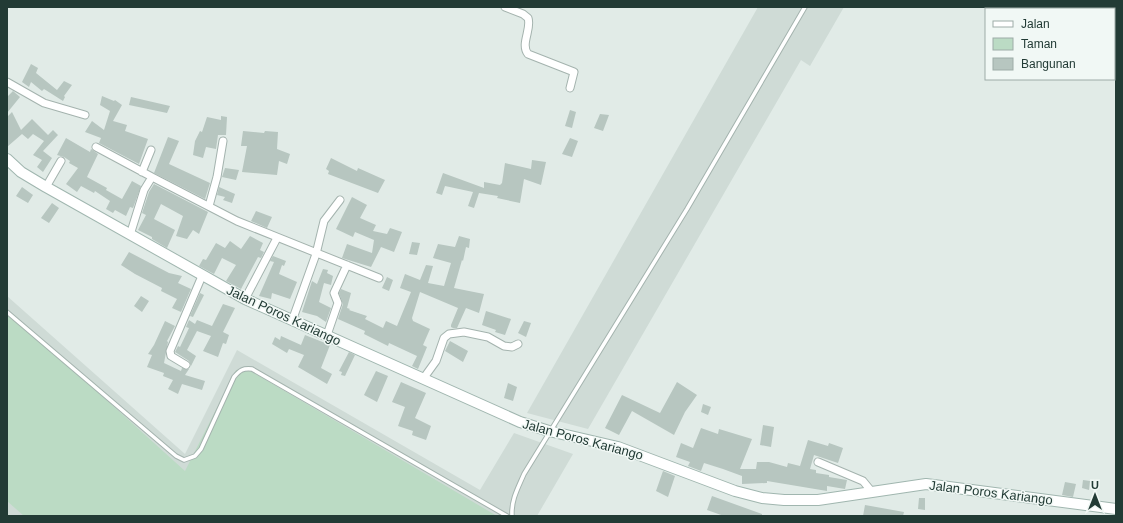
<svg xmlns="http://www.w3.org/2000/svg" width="1123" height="523" font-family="Arial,sans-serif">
  <rect width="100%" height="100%" fill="#e1ebe7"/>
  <!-- built -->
  <path fill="#cfdbd6" d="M 758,7 L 844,7 L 810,66 L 801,60 L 588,429 L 527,413 Z
    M 7,296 L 185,454 L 237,350 L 480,490 L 514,433 L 573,454 L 537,516 L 7,516 Z"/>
  <!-- green -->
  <path fill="#bbdbc4" d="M 7,310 L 185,471 L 236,370 L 247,369 L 497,516 L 24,516 L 7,501 Z"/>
  <!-- building -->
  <path fill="#b7c6c0" d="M 31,64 L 38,68 L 36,73 L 57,90 L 64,81 L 72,85 L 64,96 L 65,97 L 63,101 L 44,89 L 42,91 L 31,82 L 29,87 L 22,82 Z
    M 13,91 L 20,97 L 7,113 L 7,97 Z
    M 102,96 L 114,101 L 115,100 L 122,105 L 113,121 L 127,125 L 125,131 L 148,139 L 139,164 L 99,143 L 101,138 L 85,132 L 92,121 L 104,130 L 110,111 L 100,105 Z
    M 131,97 L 170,106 L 167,113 L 129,105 Z
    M 570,110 L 576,112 L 572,128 L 565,126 Z
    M 12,112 L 21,130 L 32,119 L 48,135 L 53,130 L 58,135 L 43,151 L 52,158 L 43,172 L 37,167 L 42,160 L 33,155 L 44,141 L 33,134 L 28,139 L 22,134 L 7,147 L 7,117 Z
    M 600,114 L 609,115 L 603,131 L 594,128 Z
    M 221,116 L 227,117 L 226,135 L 218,135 L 216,149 L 206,147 L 203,158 L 193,155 L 195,141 L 200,131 L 202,132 L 207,117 L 221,120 Z
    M 243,131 L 264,133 L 265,131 L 278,132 L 277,149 L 290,154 L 287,164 L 279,161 L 277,175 L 242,172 L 247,146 L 241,146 Z
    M 168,137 L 179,141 L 169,164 L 210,183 L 205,199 L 154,173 Z
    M 66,138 L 90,152 L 91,149 L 98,154 L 87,177 L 107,188 L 106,190 L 122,199 L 132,181 L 141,186 L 133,208 L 130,207 L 126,216 L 115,210 L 113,213 L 106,209 L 110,201 L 95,191 L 94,193 L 81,186 L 77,192 L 66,184 L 78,168 L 69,163 L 70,161 L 64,157 L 57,155 Z
    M 570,138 L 578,141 L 572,157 L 562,154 Z
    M 331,158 L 357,171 L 358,168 L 385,180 L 378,193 L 328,174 L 329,171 L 326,169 Z
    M 532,160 L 546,162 L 541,185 L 524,179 L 520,203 L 497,198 L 498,196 L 479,193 L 474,208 L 468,206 L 473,192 L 445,186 L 442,195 L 436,193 L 443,173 L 484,188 L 484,182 L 500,185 L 502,183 L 505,163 L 531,169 Z
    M 225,168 L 239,170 L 236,180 L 222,177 Z
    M 154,184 L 208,212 L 199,234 L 193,230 L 187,239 L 176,236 L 183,216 L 161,204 L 154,219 L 175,230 L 167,248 L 152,239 L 152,237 L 138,230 L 146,215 L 142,213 L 149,192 Z
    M 22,187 L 33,195 L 28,203 L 16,196 Z
    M 219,187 L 235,194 L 232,203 L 223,200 L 225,197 L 217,195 Z
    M 352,197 L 367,205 L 360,218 L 376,225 L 373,231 L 387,234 L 390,228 L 402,232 L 394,252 L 381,247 L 371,267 L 342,258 L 347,244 L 372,253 L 374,240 L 355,232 L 353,237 L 336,229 Z
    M 52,203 L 59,208 L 49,223 L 41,218 Z
    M 256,211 L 272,217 L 267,228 L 251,221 Z
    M 250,236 L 263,243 L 260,250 L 264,252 L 261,258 L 258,257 L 241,289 L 226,281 L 236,265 L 222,258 L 214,274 L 199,266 L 203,259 L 206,260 L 216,243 L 225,248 L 230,241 L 241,249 Z
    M 459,236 L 470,239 L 469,248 L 466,247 L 463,261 L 462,260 L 454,288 L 484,294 L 479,313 L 466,308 L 457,328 L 453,328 L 451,327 L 451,325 L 458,308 L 420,292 L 412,318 L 413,321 L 430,329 L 423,345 L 427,347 L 418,369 L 412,366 L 417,356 L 389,343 L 388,346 L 364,334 L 365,331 L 338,319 L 343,304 L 339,293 L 341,289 L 351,293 L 347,308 L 350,309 L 349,310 L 367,316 L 365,319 L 383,328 L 386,321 L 397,326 L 411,292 L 400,288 L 405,274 L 420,280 L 426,265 L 433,266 L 428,283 L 444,286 L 451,263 L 433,258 L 438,244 L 455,247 Z
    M 412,242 L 420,243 L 417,255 L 409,254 Z
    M 129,252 L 169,273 L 182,276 L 178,283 L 191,289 L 181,312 L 172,308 L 177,299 L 161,291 L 162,288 L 135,274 L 121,265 Z
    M 273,256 L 286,261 L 284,266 L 282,265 L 279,274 L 297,282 L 290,299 L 272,293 L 271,299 L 259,296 L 274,262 L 270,261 Z
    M 323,269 L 328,270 L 327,273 L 333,276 L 331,285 L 324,283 L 319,302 L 331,308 L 326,322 L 317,316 L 302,312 L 312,281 L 317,284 Z
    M 387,277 L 393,280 L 389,291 L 382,288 Z
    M 200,293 L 204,295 L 193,317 L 190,316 Z
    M 141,296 L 149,301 L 142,312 L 134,306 Z
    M 223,304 L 235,308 L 223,332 L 229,335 L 226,344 L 223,343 L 218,357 L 203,351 L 211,336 L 197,331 L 187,350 L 196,356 L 191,366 L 189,361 L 175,352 L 178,346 L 180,347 L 189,328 L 186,327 L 189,320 L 195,324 L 197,320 L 212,326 Z
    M 486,311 L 511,319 L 505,335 L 495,332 L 496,330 L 482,325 Z
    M 165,321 L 175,326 L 167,341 L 168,342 L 164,363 L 181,371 L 182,368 L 189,369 L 185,375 L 205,381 L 202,390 L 182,384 L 178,394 L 168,389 L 173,380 L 163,376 L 164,373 L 147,367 L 152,355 L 148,354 L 154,345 Z
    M 524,321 L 531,323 L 526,337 L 518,333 Z
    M 305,335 L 330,345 L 321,368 L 332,374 L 327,384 L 298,367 L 304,355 L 289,349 L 287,353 L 272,344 L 275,337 L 280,340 L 281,336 L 301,345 Z
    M 450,341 L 468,351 L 463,362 L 445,351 Z
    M 349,352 L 355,355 L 345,376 L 341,375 L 342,372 L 339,371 Z
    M 376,371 L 388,376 L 377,402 L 364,395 Z
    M 401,382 L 426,393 L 415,418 L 431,426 L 426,440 L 412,435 L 413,431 L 398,426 L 405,407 L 392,402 Z
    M 677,382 L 697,395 L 685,412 L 674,435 L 632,411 L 619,435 L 605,428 L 622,395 L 660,413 Z
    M 508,383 L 517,387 L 513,401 L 504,398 Z
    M 703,404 L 711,407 L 708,415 L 701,412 Z
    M 763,425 L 774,427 L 771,447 L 760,445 Z
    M 701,428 L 718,434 L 719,429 L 752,439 L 740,469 L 756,469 L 757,462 L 769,462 L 787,467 L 788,463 L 800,466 L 808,440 L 828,446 L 829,443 L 843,448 L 838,463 L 814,455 L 810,469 L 816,470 L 816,473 L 829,475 L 829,477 L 847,480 L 845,489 L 827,486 L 827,491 L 767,481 L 767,483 L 742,484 L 742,476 L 723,469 L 704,463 L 701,471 L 688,466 L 690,462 L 676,457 L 681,443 L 693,448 Z
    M 663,471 L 675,476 L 668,497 L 656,491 Z
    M 1083,480 L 1090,481 L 1089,490 L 1082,488 Z
    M 1065,482 L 1076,484 L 1073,497 L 1062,495 Z
    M 712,496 L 762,514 L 762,516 L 724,516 L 707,510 Z
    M 919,498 L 925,498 L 925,510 L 918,509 Z
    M 865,505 L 904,512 L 903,516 L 863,516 Z"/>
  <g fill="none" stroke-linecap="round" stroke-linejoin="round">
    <!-- lane casing -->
    <g stroke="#a4b3ae" stroke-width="5.5">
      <path id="lane" d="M 7,312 L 176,456 L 184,460 L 195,456 L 201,449 L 234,377 C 240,370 243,368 252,369 L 507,516
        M 512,516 C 511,500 518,488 524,474 L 687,209 L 805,7"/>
    </g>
    <!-- street casing -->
    <g stroke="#a4b3ae" stroke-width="9">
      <path id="street" d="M 505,7 L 523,14 L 528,18 C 532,29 520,44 528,54 L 574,72 L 570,88
        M 7,82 L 44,103 L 85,115
        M 96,147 L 152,177
        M 142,172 L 151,150
        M 46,187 L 61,161
        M 209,206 L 217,177 L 223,141
        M 130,235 L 144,190 L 152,177 L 237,221 L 379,278
        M 245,299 L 277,238
        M 292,321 L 316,254 L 324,221 L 340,200
        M 327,335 L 338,303 L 334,293 L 347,265
        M 186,365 L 171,356 L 170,351 L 202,276
        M 423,379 L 436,361 L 444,338 L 449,334 L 464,332 L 488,337 L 504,346 L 512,347 L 518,344
        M 818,462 L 863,481 L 872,492"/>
    </g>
    <!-- secondary casing -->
    <g stroke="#a0b6af" stroke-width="12">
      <path id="secondary" d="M 7,159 L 21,172 L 46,187 L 245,299 L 520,422 L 549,431 L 618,447 L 735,491 L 762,498 L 784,500 L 818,500 L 926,484 L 1116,509"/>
    </g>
    <!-- lane -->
    <use href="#lane" stroke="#fff" stroke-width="3.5"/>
    <!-- street -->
    <use href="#street" stroke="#fff" stroke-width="7"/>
    <!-- secondary -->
    <use href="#secondary" stroke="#fff" stroke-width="10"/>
  </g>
  <g text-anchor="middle" stroke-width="3" stroke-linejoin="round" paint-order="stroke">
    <!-- street labels -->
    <g font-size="13" fill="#223b35" stroke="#f1f8f5">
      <text transform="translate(284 315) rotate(25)" y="5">Jalan Poros Kariango</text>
      <text transform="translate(583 439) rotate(15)" y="5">Jalan Poros Kariango</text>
      <text transform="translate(991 492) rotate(7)" y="5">Jalan Poros Kariango</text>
    </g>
  </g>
  <!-- border -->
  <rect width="1123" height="523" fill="none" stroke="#223b35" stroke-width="16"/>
  <!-- legend -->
  <rect x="985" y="8" width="130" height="72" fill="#f1f8f5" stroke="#9eaca8"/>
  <rect x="993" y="21" width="20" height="6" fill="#ffffff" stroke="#9eaca8"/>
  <text x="1021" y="28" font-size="12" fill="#223b35">Jalan</text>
  <rect x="993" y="38" width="20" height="12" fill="#bbdbc4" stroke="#9eaca8"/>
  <text x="1021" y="48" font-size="12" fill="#223b35">Taman</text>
  <rect x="993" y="58" width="20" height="12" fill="#b7c6c0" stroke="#9eaca8"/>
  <text x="1021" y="68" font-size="12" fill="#223b35">Bangunan</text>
  <!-- north arrow -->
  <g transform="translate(1095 495)" stroke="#f1f8f5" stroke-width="3" paint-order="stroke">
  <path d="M0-3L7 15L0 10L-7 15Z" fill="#223b35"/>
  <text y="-6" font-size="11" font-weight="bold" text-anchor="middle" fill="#223b35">U</text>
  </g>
</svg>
